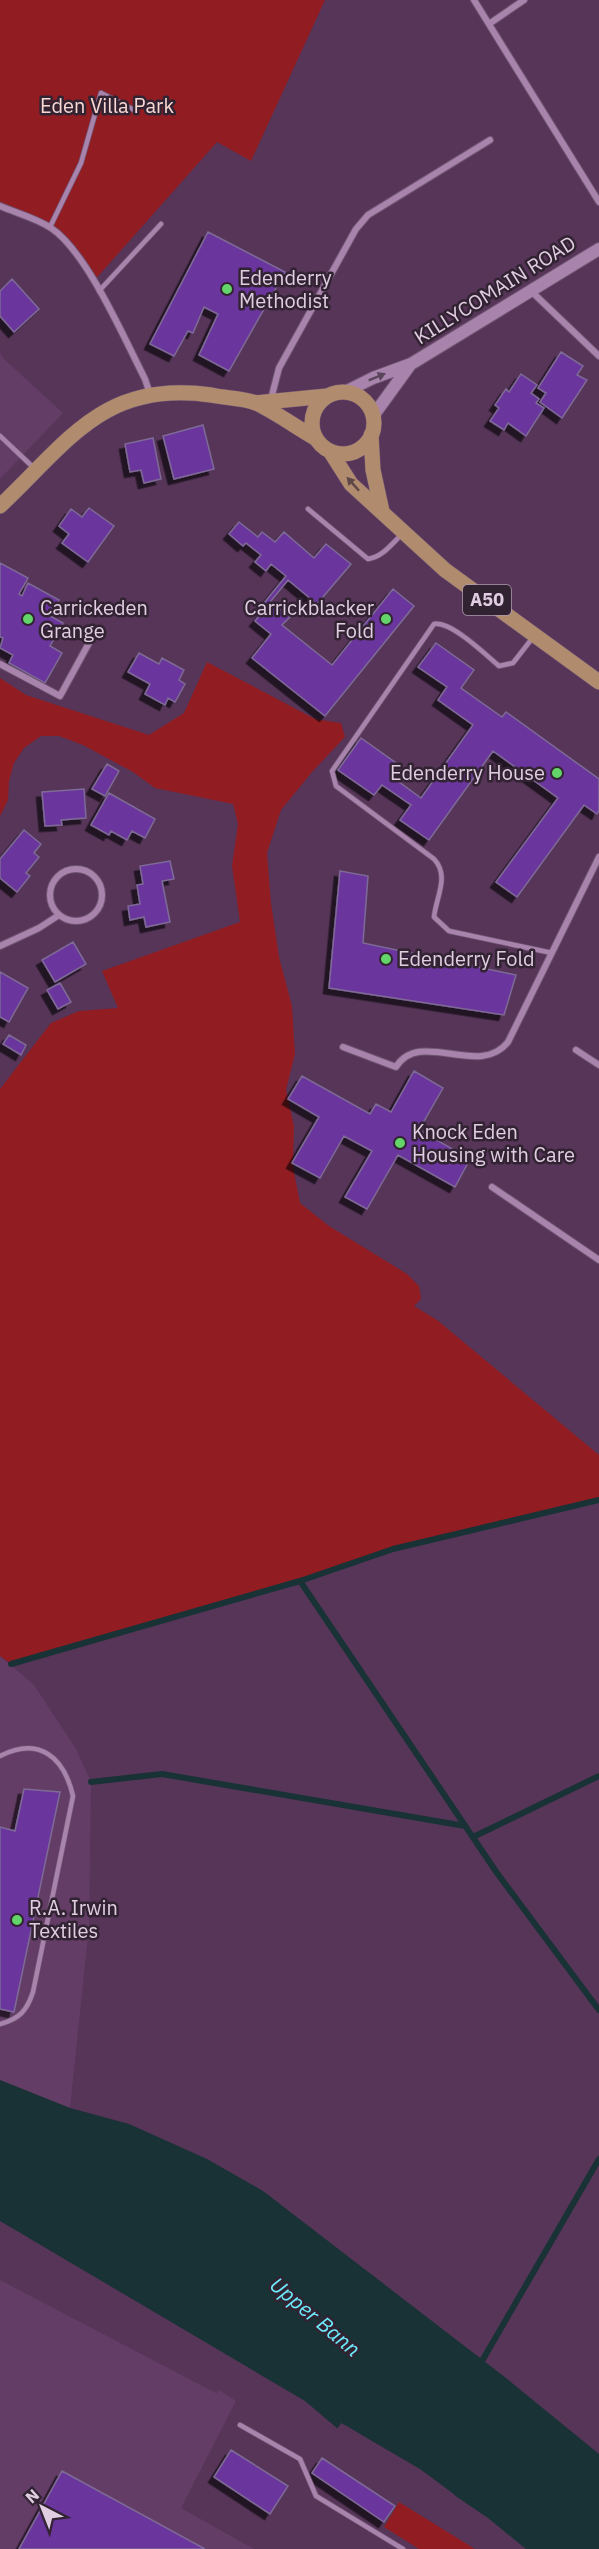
<svg xmlns="http://www.w3.org/2000/svg" width="599" height="2549" font-family="'IBM Plex Sans',sans-serif">
  <defs>
    <filter id="shadow"><feDropShadow dx="-5.5" dy="5.5" stdDeviation="0" flood-color="#0009"/></filter>
  </defs>
  <rect width="100%" height="100%" fill="#563558"/>
  <!-- built -->
  <path fill="#633d66" d="M 0,352 L 3,358 L 63,413 L 0,479 Z
    M 0,1656 L 34,1685 L 76,1749 L 91,1782 L 89,1926 L 70,2108 L 0,2080 Z
    M 0,2280 L 210,2390 L 216,2393 L 219,2390 L 236,2401 L 181,2508 L 254,2549 L 0,2549 Z"/>
  <!-- green -->
  <path fill="#911d22" d="M 0,0 L 325,0 L 251,161 L 217,142 L 93,282 L 74,248 L 50,227 L 0,206 Z
    M 207,662 L 315,719 L 341,723 L 345,737 L 312,772 L 281,810 L 267,853 L 271,903 L 279,957 L 292,1006 L 295,1054 L 286,1090 L 294,1126 L 293,1167 L 300,1203 L 329,1226 L 407,1274 L 419,1286 L 421,1299 L 414,1306 L 437,1320 L 599,1455 L 599,1500 L 393,1549 L 300,1581 L 11,1664 L 0,1656 L 0,1089 L 51,1023 L 79,1011 L 118,1008 L 102,971 L 240,922 L 232,866 L 238,824 L 233,804 L 155,788 L 133,772 L 83,745 L 59,736 L 41,736 L 24,748 L 14,763 L 9,781 L 8,800 L 0,816 L 0,678 L 26,695 L 149,735 L 184,713 Z
    M 399,2502 L 475,2549 L 419,2549 L 384,2527 Z"/>
  <!-- water -->
  <path fill="#183235" d="M 0,2080 L 70,2108 L 129,2124 L 207,2159 L 263,2191 L 506,2378 L 599,2454 L 599,2549 L 526,2549 L 488,2518 L 404,2461 L 345,2425 L 338,2429 L 305,2401 L 0,2221 Z"/>
  <!-- pier -->
  <path fill="#563558" d="M 341,2423 L 420,2469 L 455,2495 L 453,2498 L 345,2428 L 336,2431 Z"/>
  <g fill="none" stroke-linecap="round" stroke-linejoin="round">
    <!-- stream -->
    <path stroke="#183235" stroke-width="6" d="M 300,1581 L 497,1873 L 599,2010
      M 11,1664 L 300,1581 L 393,1549 L 599,1500
      M 91,1782 L 162,1774 L 465,1826
      M 473,1837 L 599,1776
      M 482,2361 L 599,2159"/>
  </g>
  <!-- building -->
  <path fill="#6b369c" stroke="#7e6a97" stroke-width="1.5" filter="url(#shadow)" d="M 208,232 L 285,272 L 229,371 L 199,355 L 218,314 L 204,307 L 193,333 L 188,331 L 174,356 L 150,344 Z
    M 12,279 L 39,309 L 14,332 L 0,316 L 0,291 Z
    M 561,352 L 583,366 L 577,375 L 587,380 L 562,418 L 540,402 L 546,393 L 538,388 Z
    M 521,374 L 537,385 L 531,393 L 539,399 L 536,403 L 544,408 L 526,436 L 508,423 L 504,430 L 490,421 L 499,408 L 495,405 L 506,389 L 509,392 Z
    M 203,425 L 214,469 L 174,479 L 163,436 Z
    M 153,438 L 161,479 L 144,483 L 141,470 L 130,472 L 125,444 Z
    M 89,508 L 114,526 L 88,562 L 62,543 L 69,534 L 59,526 L 71,509 L 82,517 Z
    M 239,522 L 258,537 L 262,532 L 275,542 L 284,532 L 314,558 L 326,544 L 351,564 L 317,604 L 288,580 L 270,602 L 290,617 L 282,625 L 332,665 L 393,589 L 414,606 L 325,716 L 252,658 L 271,634 L 255,621 L 264,610 L 260,608 L 286,576 L 271,564 L 266,571 L 255,562 L 261,555 L 246,543 L 243,546 L 229,534 Z
    M 0,563 L 28,578 L 19,594 L 22,596 L 28,583 L 59,600 L 50,616 L 63,623 L 50,646 L 62,653 L 45,683 L 9,663 L 13,655 L 0,648 L 3,638 L 0,637 Z
    M 436,643 L 474,670 L 461,688 L 502,717 L 506,712 L 599,779 L 599,810 L 597,814 L 584,805 L 517,897 L 496,882 L 558,798 L 493,751 L 429,840 L 400,820 L 411,805 L 382,785 L 374,795 L 338,770 L 361,738 L 399,765 L 391,776 L 421,798 L 473,725 L 438,700 L 447,687 L 418,667 Z
    M 139,653 L 159,664 L 162,658 L 184,670 L 179,680 L 185,684 L 175,702 L 168,698 L 165,705 L 145,694 L 150,684 L 128,672 Z
    M 107,764 L 119,771 L 105,796 L 92,789 Z
    M 84,789 L 86,818 L 61,820 L 62,825 L 45,826 L 42,792 Z
    M 109,793 L 155,819 L 145,838 L 132,831 L 127,840 L 111,831 L 109,835 L 91,825 Z
    M 24,830 L 41,844 L 34,853 L 39,857 L 26,873 L 30,876 L 17,892 L 0,878 L 0,859 Z
    M 170,861 L 174,879 L 162,881 L 170,922 L 146,927 L 144,917 L 130,920 L 128,906 L 140,904 L 137,885 L 143,884 L 140,866 Z
    M 340,871 L 368,876 L 363,943 L 516,975 L 504,1015 L 329,988 Z
    M 73,942 L 86,964 L 55,982 L 42,960 Z
    M 0,972 L 28,988 L 9,1022 L 0,1017 Z
    M 60,983 L 71,1002 L 58,1009 L 47,990 Z
    M 9,1035 L 26,1045 L 21,1055 L 3,1044 Z
    M 414,1071 L 443,1088 L 419,1130 L 470,1159 L 455,1187 L 398,1155 L 367,1209 L 345,1197 L 372,1151 L 344,1136 L 320,1178 L 292,1163 L 319,1117 L 288,1099 L 302,1076 L 370,1114 L 376,1104 L 391,1112 Z
    M 24,1789 L 60,1792 L 14,2012 L 0,2009 L 0,1827 L 15,1831 Z
    M 231,2450 L 288,2486 L 270,2514 L 214,2477 Z
    M 322,2458 L 395,2506 L 384,2522 L 312,2473 Z
    M 62,2471 L 205,2549 L 19,2549 Z"/>
  <g fill="none" stroke-linecap="round" stroke-linejoin="round">
    <!-- lane casing -->
    <g stroke="#6f5472" stroke-width="6">
      <path id="lane" d="M 50,227 L 81,163 L 101,93 L 136,111
        M 99,291 L 161,224
        M 0,436 L 35,469
        M 308,509 L 368,559 C 382,557 391,545 401,535
        M 534,636 L 513,663 L 499,666 C 485,654 451,621 434,624 L 332,771 L 336,786 L 434,859 C 450,876 436,897 434,917 L 449,931 L 552,953
        M 0,1756 C 39,1736 64,1757 73,1796 L 33,1992 C 27,2010 20,2019 0,2024
        M 240,2425 L 300,2459 L 316,2496 L 403,2549"/>
    </g>
    <!-- street casing -->
    <g stroke="#6f5472" stroke-width="8">
      <path id="street" d="M 474,0 L 599,202
        M 489,24 L 524,0
        M 0,206 C 16,213 36,218 51,228 C 87,252 124,338 145,379 L 150,394
        M 531,291 L 599,356
        M 271,399 L 279,368 L 356,229 L 368,215 L 490,140
        M 0,664 L 60,696 L 89,643
        M50 895a26 26 0 1 1 52 0a26 26 0 1 1-52 0Z
        M 0,946 L 39,928 L 59,915
        M 343,1047 L 396,1067 C 420,1028 479,1079 508,1042 L 599,857
        M 576,1050 L 599,1065
        M 492,1187 L 599,1260"/>
    </g>
    <!-- secondary casing -->
    <g stroke="#6f5472" stroke-width="14">
      <path id="secondary" d="M 345,392 L 373,378 L 411,364 L 599,249
        M 373,416 L 410,365"/>
    </g>
    <!-- primary casing -->
    <g stroke="#6f5472" stroke-width="16">
      <path id="primary" d="M312 423a31 31 0 1 1 62 0a31 31 0 1 1-62 0Z
        M 255,403 L 327,396
        M 371,435 L 373,470 L 382,511
        M 330,451 L 351,484 L 445,570 L 599,682
        M 0,506 C 69,441 104,380 211,395 C 225,398 243,398 256,403 C 275,412 296,427 315,438"/>
    </g>
    <!-- lane -->
    <use href="#lane" stroke="#a883ab" stroke-width="4.5"/>
    <!-- street -->
    <use href="#street" stroke="#a883ab" stroke-width="6"/>
    <!-- secondary -->
    <use href="#secondary" stroke="#a883ab" stroke-width="12"/>
    <!-- primary -->
    <use href="#primary" stroke="#b08b6d" stroke-width="15"/>
  </g>
  <!-- one-way arrows -->
  <defs><path id="oneway-solid" d="M-6-.8H1V-3.2L6.5 0L1 3.2V.8H-6Z" transform="scale(1.5)"/></defs>
  <use fill="#5b455d" href="#oneway-solid" transform="translate(377 377) rotate(-22)"/>
  <use fill="#5e4747" href="#oneway-solid" transform="translate(353 484) rotate(-132)"/>
  <!-- markers -->
  <g fill="#63d469" stroke="#322333" stroke-width="2">
    <circle cx="227" cy="289" r="6"/>
    <circle cx="28" cy="619" r="6"/>
    <circle cx="386" cy="619" r="6"/>
    <circle cx="557" cy="773" r="6"/>
    <circle cx="386" cy="959" r="6"/>
    <circle cx="400" cy="1143" r="6"/>
    <circle cx="17" cy="1920" r="6"/>
  </g>
  <g text-anchor="middle" stroke-width="5" stroke-linejoin="round" paint-order="stroke">
    <!-- shield labels -->
    <rect fill="#322333" stroke="#ac9aae" stroke-width="1.5" x="463" y="585" width="48" height="30" rx="4.5"/>
    <g font-size="18" font-weight="bold" fill="#e1cde2">
      <text x="487" y="606">A50</text>
    </g>
    <!-- park labels -->
    <g font-size="20" fill="#f9d7d3" stroke="#322333">
      <text x="107" y="113">Eden Villa Park</text>
    </g>
    <!-- poi labels -->
    <g font-size="20" fill="#e1cde2" stroke="#322333" text-anchor="start">
      <text x="239" y="285">Edenderry<tspan x="239" dy="23">Methodist</tspan></text>
      <text x="40" y="615">Carrickeden<tspan x="40" dy="23">Grange</tspan></text>
      <text x="374" y="615" text-anchor="end">Carrickblacker<tspan x="374" dy="23">Fold</tspan></text>
      <text x="545" y="780" text-anchor="end">Edenderry House</text>
      <text x="398" y="966">Edenderry Fold</text>
      <text x="412" y="1139">Knock Eden<tspan x="412" dy="23">Housing with Care</tspan></text>
      <text x="29" y="1915">R.A. Irwin<tspan x="29" dy="23">Textiles</tspan></text>
    </g>
    <!-- street labels -->
    <g font-size="20" fill="#e1cde2" stroke="#322333">
      <text transform="translate(495 290) rotate(-32)" y="7">KILLYCOMAIN ROAD</text>
    </g>
    <!-- water labels -->
    <g font-size="21" font-style="italic" fill="#6becfa" stroke="#322333">
      <text transform="translate(315 2317) rotate(40)" y="7">Upper Bann</text>
    </g>
  </g>
  <!-- north arrow -->
  <g transform="translate(42 2507) rotate(318)" stroke="#322333" stroke-width="4.5" paint-order="stroke">
  <path d="M0-4.5L10 22L0 15L-10 22Z" fill="#e1cde2"/>
  <text y="-9" font-size="16" font-weight="bold" text-anchor="middle" fill="#e1cde2">N</text>
  </g>
</svg>
